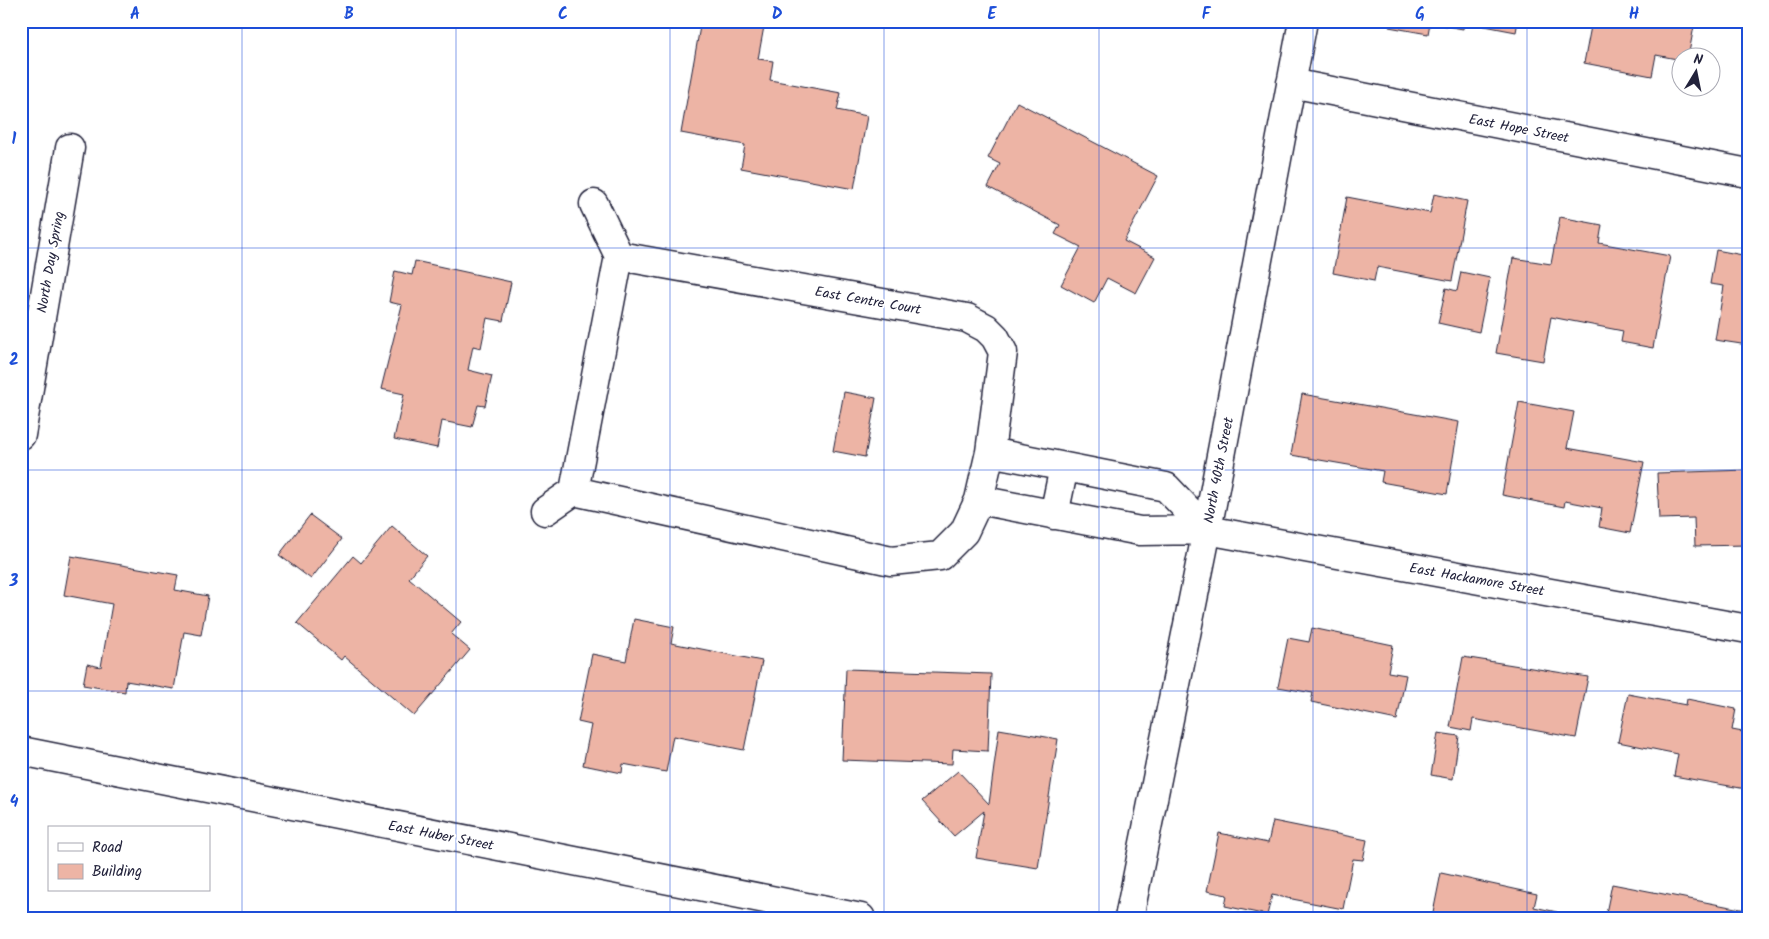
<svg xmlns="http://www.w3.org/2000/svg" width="1769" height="939" font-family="Kalam,sans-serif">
  <rect width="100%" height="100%" fill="#fff"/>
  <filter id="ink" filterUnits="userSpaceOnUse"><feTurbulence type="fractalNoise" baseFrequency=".02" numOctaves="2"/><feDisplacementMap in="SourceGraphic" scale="10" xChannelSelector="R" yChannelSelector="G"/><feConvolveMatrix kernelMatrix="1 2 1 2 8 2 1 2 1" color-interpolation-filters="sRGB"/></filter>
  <g filter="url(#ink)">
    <!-- building -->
    <path fill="#edb4a5" stroke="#22223b" d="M 701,21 L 765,21 L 758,59 L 773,61 L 770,80 L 841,93 L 837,110 L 867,116 L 854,189 L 741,168 L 745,145 L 681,133 Z
      M 1390,21 L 1518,21 L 1516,32 L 1464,22 L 1463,29 L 1430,23 L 1428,34 L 1389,27 Z
      M 1592,21 L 1695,21 L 1688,58 L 1682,58 L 1682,60 L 1656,55 L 1652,76 L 1584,63 Z
      M 1017,102 L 1158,176 L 1124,241 L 1155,257 L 1136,293 L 1107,278 L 1094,303 L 1061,285 L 1081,247 L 1055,234 L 1060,225 L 988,187 L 1000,164 L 988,158 Z
      M 1434,194 L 1467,201 L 1452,281 L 1377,267 L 1374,281 L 1333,273 L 1347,197 L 1430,213 Z
      M 1560,217 L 1602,225 L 1599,243 L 1670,256 L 1653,348 L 1621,342 L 1623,331 L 1551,317 L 1543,361 L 1496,353 L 1513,258 L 1551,264 Z
      M 1716,250 L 1748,256 L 1748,345 L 1715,340 L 1724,286 L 1710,284 Z
      M 415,261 L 511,282 L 503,321 L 487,318 L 481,348 L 473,346 L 468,370 L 492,376 L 485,406 L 478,405 L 472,427 L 442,421 L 437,448 L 394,439 L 404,394 L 381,389 L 402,305 L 389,302 L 395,271 L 412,275 Z
      M 1461,272 L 1490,278 L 1479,332 L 1438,323 L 1446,288 L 1457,291 Z
      M 844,392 L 876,398 L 865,457 L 833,451 Z
      M 1302,394 L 1459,422 L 1447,494 L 1381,482 L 1383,471 L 1291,455 Z
      M 1519,402 L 1574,412 L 1567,448 L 1644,462 L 1630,533 L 1599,527 L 1602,508 L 1565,501 L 1564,507 L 1502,495 Z
      M 1748,470 L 1748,545 L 1695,546 L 1694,518 L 1659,519 L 1657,473 Z
      M 310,515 L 342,539 L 311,579 L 279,555 Z
      M 392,526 L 427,556 L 409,578 L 461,622 L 451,634 L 470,650 L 414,716 L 344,656 L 341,660 L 297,623 L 353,556 L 361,563 Z
      M 71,556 L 178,575 L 175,590 L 208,596 L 201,635 L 184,632 L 174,689 L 126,681 L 125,692 L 83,685 L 87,664 L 101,667 L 112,604 L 64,595 Z
      M 634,619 L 674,627 L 671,643 L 762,661 L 744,750 L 673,736 L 666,772 L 623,764 L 622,773 L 583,765 L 591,725 L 578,722 L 592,654 L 626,661 Z
      M 1312,628 L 1393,645 L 1388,672 L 1406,675 L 1397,720 L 1311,702 L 1313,693 L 1278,687 L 1288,638 L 1309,642 Z
      M 1463,657 L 1588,677 L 1576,738 L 1473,719 L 1471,731 L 1450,727 Z
      M 846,669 L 991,674 L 988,751 L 953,749 L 952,764 L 842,760 Z
      M 1628,694 L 1686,705 L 1687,699 L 1736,709 L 1732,730 L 1748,733 L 1746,789 L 1674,776 L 1678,754 L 1618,742 Z
      M 999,729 L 1058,739 L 1038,868 L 976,858 L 984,811 L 954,836 L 922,801 L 958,771 L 989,804 Z
      M 1438,733 L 1459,736 L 1453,779 L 1431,775 Z
      M 1273,821 L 1367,840 L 1363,860 L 1353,859 L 1343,909 L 1272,895 L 1267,915 L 1225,906 L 1227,895 L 1207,891 L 1219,833 L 1268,843 Z
      M 1441,873 L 1537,894 L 1534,907 L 1557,912 L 1556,918 L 1432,918 Z
      M 1612,884 L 1746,910 L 1745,918 L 1605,918 Z"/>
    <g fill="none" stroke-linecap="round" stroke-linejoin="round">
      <!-- minor casing -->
      <g stroke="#22223b" stroke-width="31">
        <path id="minor" d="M 1291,83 L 1748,173
          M 21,435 L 70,148
          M 990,452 L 1166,487 L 1207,530
          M 574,491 L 619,256
          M 979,500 L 1140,531 L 1207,530 L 1748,629
          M 545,511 L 574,491 L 891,561 L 940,556 L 964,532 L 979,500 L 990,452 L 1003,352 L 995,337 L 986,328 L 967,318 L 619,256 L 594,204
          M 1054,515 L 1064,467
          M 21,751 L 861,918
          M 1129,918 L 1207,530 L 1303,21"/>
      </g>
      <!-- minor -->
      <use href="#minor" stroke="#fff" stroke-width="28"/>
    </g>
  </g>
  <!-- grid -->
  <path fill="none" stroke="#1d4ed8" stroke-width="1" stroke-opacity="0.55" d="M 242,21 L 242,918M 456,21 L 456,918M 670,21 L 670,918M 884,21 L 884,918M 1099,21 L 1099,918M 1313,21 L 1313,918M 1527,21 L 1527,918M 21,248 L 1748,248M 21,470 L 1748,470M 21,691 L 1748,691"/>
  <g text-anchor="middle" stroke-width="4" stroke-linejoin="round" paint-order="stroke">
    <!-- street labels -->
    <g font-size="14" fill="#22223b" stroke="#fff">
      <text transform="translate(1519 128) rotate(11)" y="5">East Hope Street</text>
      <text transform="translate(50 262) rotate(-80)" y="5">North Day Spring</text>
      <text transform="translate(868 300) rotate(10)" y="5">East Centre Court</text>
      <text transform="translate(1218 470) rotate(-79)" y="5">North 40th Street</text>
      <text transform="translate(1477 579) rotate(10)" y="5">East Hackamore Street</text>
      <text transform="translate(441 835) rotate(11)" y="5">East Huber Street</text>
    </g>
  </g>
  <!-- margin -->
  <rect width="1769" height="939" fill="none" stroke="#fff" stroke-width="55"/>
  <!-- legend -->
  <rect x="48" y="826" width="162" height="65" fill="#ffffff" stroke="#a7a7b1"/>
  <rect x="58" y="843" width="25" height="8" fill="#ffffff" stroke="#a7a7b1"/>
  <text x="92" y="852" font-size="15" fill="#22223b">Road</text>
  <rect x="58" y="864" width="25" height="15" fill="#edb4a5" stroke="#a7a7b1"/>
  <text x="92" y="876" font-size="15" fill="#22223b">Building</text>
  <!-- north arrow -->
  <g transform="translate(1696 72) rotate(10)"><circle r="24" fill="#ffffff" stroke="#a7a7b1"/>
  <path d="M0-4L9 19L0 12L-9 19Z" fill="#22223b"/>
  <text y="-8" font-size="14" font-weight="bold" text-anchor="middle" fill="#22223b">N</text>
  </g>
  <rect x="28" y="28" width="1714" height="884" fill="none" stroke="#1d4ed8" stroke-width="2"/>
  <g font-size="16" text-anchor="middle" font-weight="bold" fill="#1d4ed8">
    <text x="135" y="19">A</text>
    <text x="349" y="19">B</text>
    <text x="563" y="19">C</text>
    <text x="777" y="19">D</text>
    <text x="992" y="19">E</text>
    <text x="1206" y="19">F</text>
    <text x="1420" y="19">G</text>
    <text x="1634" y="19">H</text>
    <text x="14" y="144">1</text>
    <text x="14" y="365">2</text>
    <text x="14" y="586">3</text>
    <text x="14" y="807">4</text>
  </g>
</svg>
